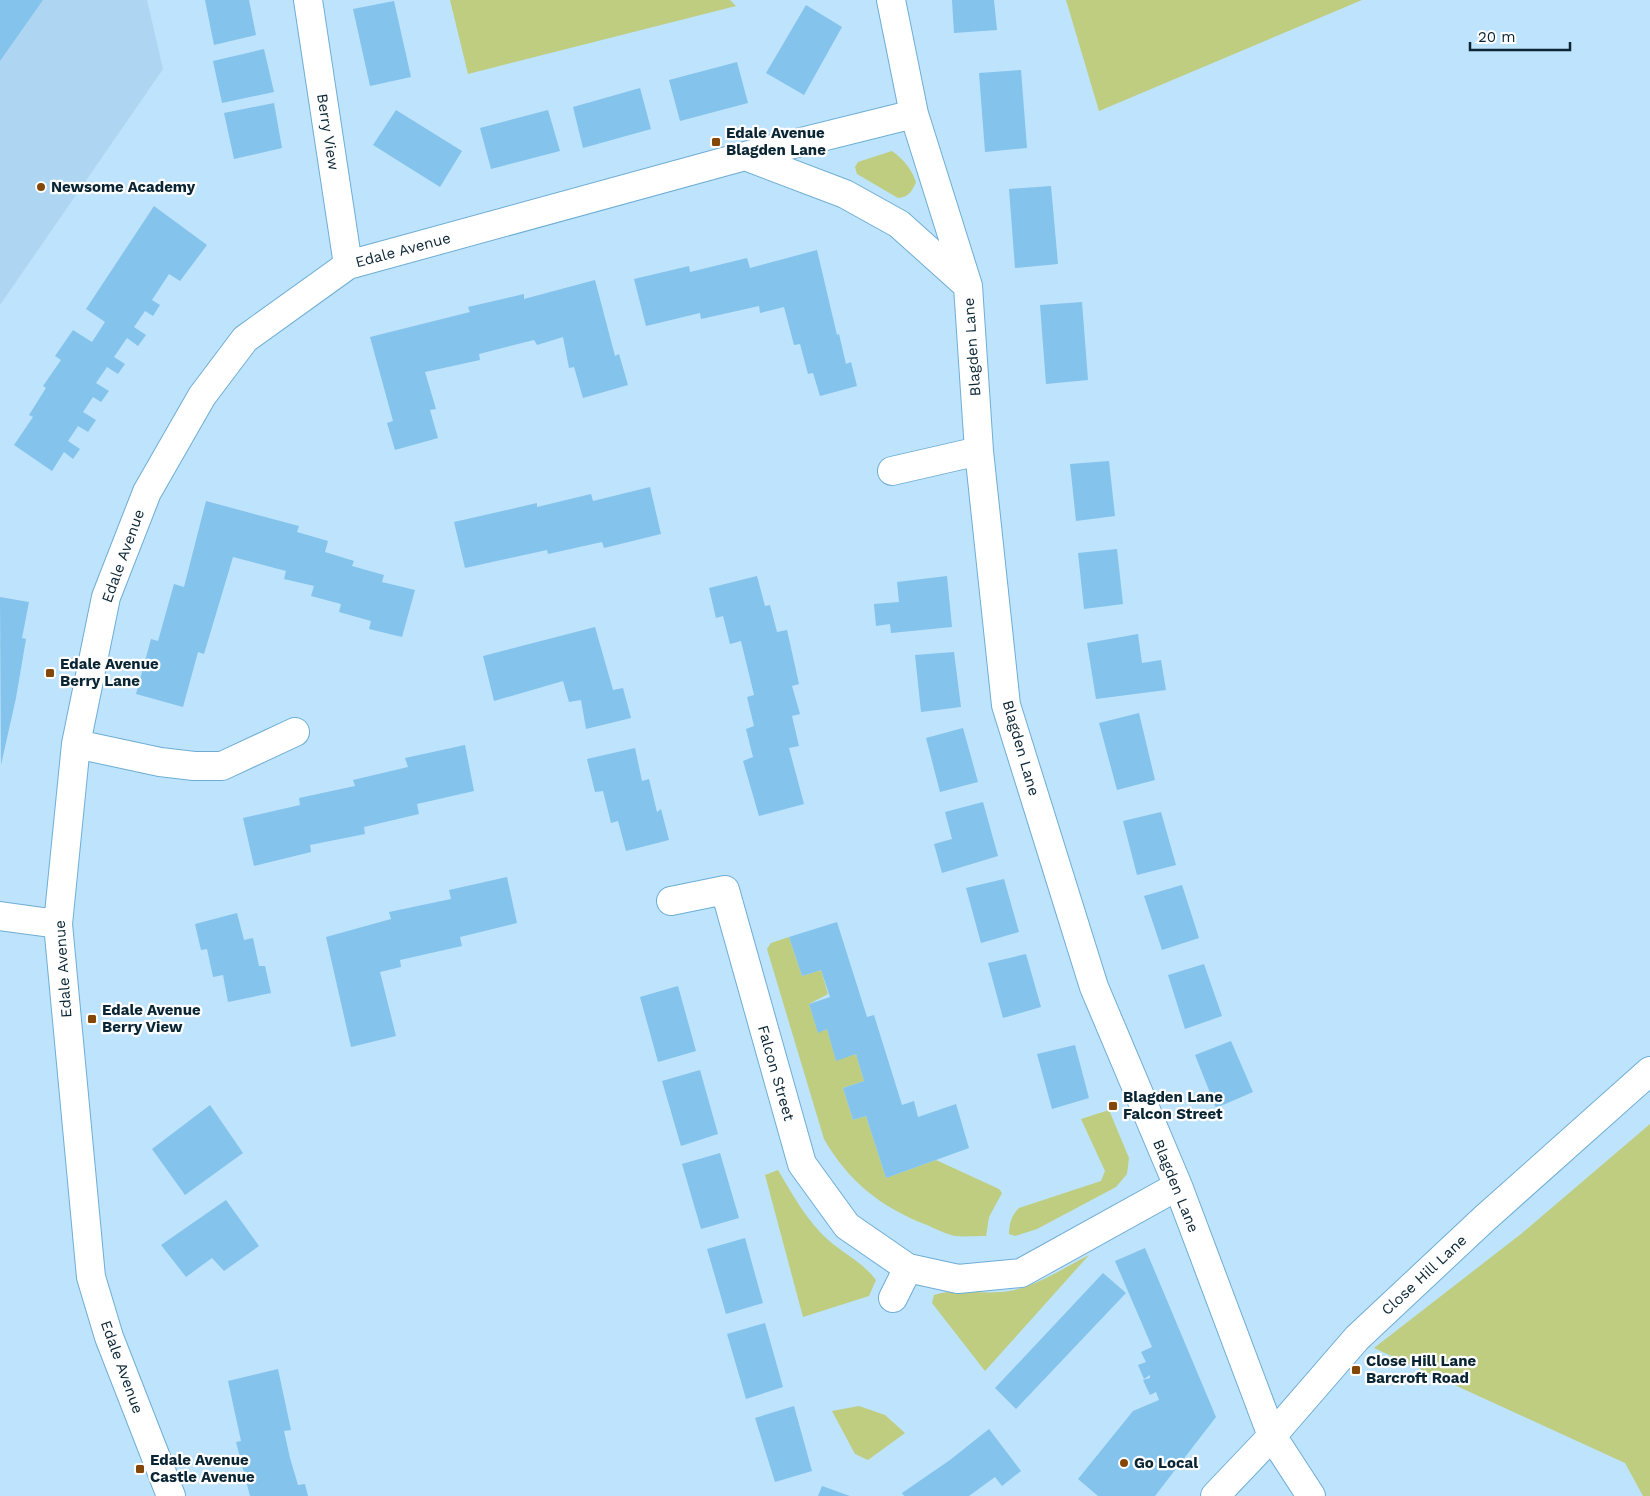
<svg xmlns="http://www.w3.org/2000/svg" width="1650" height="1496" font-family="'Work Sans',sans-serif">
  <rect width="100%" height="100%" fill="#bee3fc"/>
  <!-- built -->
  <path fill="#aed6f2" d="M 0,0 L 147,0 L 163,69 L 0,305 Z"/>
  <!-- green -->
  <path fill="#becd7f" d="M 450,0 L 730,0 L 736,6 L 468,74 Z
    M 1066,0 L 1362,0 L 1099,111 Z
    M 892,151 C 904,160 911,168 916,182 C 912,192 908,197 898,198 L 857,174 L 855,167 L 858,162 Z
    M 789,937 L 802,976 L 821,970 L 828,994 L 809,1004 L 818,1032 L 827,1029 L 836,1060 L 856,1054 L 864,1081 L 843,1088 L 853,1120 L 866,1116 L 886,1178 L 936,1160 L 999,1189 L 1002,1193 L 989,1217 L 986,1236 C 976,1236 965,1237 955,1236 C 946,1234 936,1229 927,1225 C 882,1208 848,1181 824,1139 L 767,949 L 771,943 Z
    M 1109,1110 L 1129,1158 L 1127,1174 L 1116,1187 L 1037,1229 L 1015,1236 L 1009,1234 C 1009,1224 1012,1214 1019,1208 L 1101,1181 L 1105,1171 L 1081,1119 Z
    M 1650,1124 L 1650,1496 L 1643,1496 L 1625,1463 L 1374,1348 L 1521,1234 Z
    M 778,1170 C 791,1192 803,1214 820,1232 C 836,1250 861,1260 876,1280 L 869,1296 L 803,1317 L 765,1175 Z
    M 1089,1255 L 985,1371 L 932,1303 L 934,1295 C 955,1288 978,1294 1000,1292 C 1029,1291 1064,1268 1089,1255 Z
    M 859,1406 L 885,1415 L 905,1433 L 868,1460 L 855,1454 L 832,1411 Z"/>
  <!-- building -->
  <path fill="#84c3ec" d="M 0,0 L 43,0 L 0,61 Z
    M 205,0 L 249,0 L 256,35 L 214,45 Z
    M 952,0 L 994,0 L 997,30 L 954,33 Z
    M 394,1 L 411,77 L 370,86 L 353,9 Z
    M 806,5 L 842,27 L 804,95 L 766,73 Z
    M 264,49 L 274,92 L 222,103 L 213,61 Z
    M 737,62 L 748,103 L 680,121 L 669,80 Z
    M 1021,70 L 1027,148 L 985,152 L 979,73 Z
    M 640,88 L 651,129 L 583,148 L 573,107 Z
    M 274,103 L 282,148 L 234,159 L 224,113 Z
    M 396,110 L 462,151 L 440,187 L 373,145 Z
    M 548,110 L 560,151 L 491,169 L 480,128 Z
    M 1051,186 L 1058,264 L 1015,268 L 1009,189 Z
    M 154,206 L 207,245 L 180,281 L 169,274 L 152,300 L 160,305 L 153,316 L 145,311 L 134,327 L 146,335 L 138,346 L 127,338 L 114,357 L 125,364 L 118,374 L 107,367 L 96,383 L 109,391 L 101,402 L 93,397 L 83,412 L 96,420 L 88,432 L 78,426 L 68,441 L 80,449 L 73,459 L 64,452 L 52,471 L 14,445 L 33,417 L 29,415 L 46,388 L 43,386 L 61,360 L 55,356 L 73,330 L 92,342 L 105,322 L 86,309 Z
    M 817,250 L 837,335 L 839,334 L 846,364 L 851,362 L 857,386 L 820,396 L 813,373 L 808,374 L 800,344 L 794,345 L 784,307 L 760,313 L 759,306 L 701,319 L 700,313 L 646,326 L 634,279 L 689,266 L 690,272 L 747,258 L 750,268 Z
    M 595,280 L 615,356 L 619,354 L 628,385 L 583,398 L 574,367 L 569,368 L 563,337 L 537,345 L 534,340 L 479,354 L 480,360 L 425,372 L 436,409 L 430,410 L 438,438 L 395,450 L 387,423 L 393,421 L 370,337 L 470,312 L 468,307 L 524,294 L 524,299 Z
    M 1082,302 L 1088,380 L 1046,384 L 1040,305 Z
    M 1109,461 L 1115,516 L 1076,521 L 1070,464 Z
    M 650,487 L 661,534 L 604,548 L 602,542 L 548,554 L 547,550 L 465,568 L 454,522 L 537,503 L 537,507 L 591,494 L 593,501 Z
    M 206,501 L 299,526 L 297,532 L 328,541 L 325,552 L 354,561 L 352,566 L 384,575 L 382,582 L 415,590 L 402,637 L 369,629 L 371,621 L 339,612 L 341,604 L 311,596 L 314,586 L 284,579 L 286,571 L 233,557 L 204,654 L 198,652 L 183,707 L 136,694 L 151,639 L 158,641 L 174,584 L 184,587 Z
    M 1117,549 L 1123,604 L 1084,609 L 1078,553 Z
    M 757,576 L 765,606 L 770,605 L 777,632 L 787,630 L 799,684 L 792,686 L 800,714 L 792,716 L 799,746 L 789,748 L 804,804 L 759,816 L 743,761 L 753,757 L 746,729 L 754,726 L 747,697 L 754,695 L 741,641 L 730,644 L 723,616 L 716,618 L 709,588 Z
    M 947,576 L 952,627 L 891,633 L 890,624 L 876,626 L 874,604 L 899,602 L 897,582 Z
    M 0,597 L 29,602 L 22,638 L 26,639 L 16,698 L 1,765 Z
    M 595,627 L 613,690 L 623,688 L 631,718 L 586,729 L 581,700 L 569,702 L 563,681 L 494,701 L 483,656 Z
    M 1138,634 L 1142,663 L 1161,660 L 1166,690 L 1096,699 L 1087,643 Z
    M 954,652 L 961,707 L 921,712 L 915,655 Z
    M 1139,713 L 1155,780 L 1117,790 L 1099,723 Z
    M 963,728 L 978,782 L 940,792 L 926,738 Z
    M 465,745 L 474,791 L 417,804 L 419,814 L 364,827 L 365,834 L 310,845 L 311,852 L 254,866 L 243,818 L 300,805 L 299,798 L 355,786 L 353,780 L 408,767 L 405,758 Z
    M 635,748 L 642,781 L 649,779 L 657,812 L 661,809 L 669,840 L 626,851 L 618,821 L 611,823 L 603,791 L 595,792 L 587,759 Z
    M 983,802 L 998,856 L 942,873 L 934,844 L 952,839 L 945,812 Z
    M 1161,812 L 1176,865 L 1137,875 L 1123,821 Z
    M 507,877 L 517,923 L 460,937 L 462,946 L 400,960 L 401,967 L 380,972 L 396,1036 L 351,1047 L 326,937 L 391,919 L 389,912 L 451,899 L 449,890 Z
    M 1004,879 L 1019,932 L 981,943 L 966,888 Z
    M 1182,885 L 1199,938 L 1162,950 L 1144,896 Z
    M 237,913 L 244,940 L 253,938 L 259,966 L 265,966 L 271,993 L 228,1002 L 223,975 L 213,977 L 207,949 L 201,950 L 195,924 Z
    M 837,922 L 867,1017 L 874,1015 L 902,1105 L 914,1101 L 918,1117 L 956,1104 L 969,1148 L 886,1178 L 866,1116 L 853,1120 L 843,1088 L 864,1081 L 856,1054 L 836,1061 L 827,1029 L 818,1033 L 809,1004 L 830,997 L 821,970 L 802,976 L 789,937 Z
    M 1026,954 L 1041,1007 L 1003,1018 L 988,963 Z
    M 1204,964 L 1222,1016 L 1185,1029 L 1168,975 Z
    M 678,986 L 696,1051 L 658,1062 L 640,997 Z
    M 1231,1041 L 1253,1092 L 1216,1108 L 1195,1055 Z
    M 1075,1045 L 1089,1098 L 1052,1109 L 1037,1054 Z
    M 700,1070 L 718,1134 L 681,1146 L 662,1081 Z
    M 210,1105 L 243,1153 L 185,1195 L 152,1149 Z
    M 720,1153 L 739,1218 L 701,1229 L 682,1164 Z
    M 226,1200 L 259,1246 L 224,1271 L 212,1258 L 186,1277 L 161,1245 Z
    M 745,1238 L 763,1303 L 726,1314 L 707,1249 Z
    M 1145,1248 L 1216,1417 L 1155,1496 L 1098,1496 L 1078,1479 L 1133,1411 L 1159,1400 L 1156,1392 L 1150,1395 L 1143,1380 L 1150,1378 L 1150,1375 L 1144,1379 L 1138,1365 L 1146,1362 L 1141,1352 L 1152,1347 L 1115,1261 Z
    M 1103,1273 L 1126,1293 L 1016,1409 L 995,1388 Z
    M 765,1323 L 783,1387 L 746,1399 L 727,1334 Z
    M 278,1369 L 291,1430 L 284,1431 L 290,1458 L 298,1485 L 305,1484 L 308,1496 L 250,1496 L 236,1442 L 241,1441 L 228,1381 Z
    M 794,1406 L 812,1471 L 775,1482 L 755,1418 Z
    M 989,1429 L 1021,1471 L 1002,1486 L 995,1477 L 969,1496 L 904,1496 L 902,1493 L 950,1460 Z
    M 822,1486 L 850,1496 L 818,1496 Z"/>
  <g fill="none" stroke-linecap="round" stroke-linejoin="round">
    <!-- minor casing -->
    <g stroke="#6eadd5" stroke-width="30">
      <path id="minor" d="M 308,0 L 348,265
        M 891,0 L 914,114 L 968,286 L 979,451 L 1006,705 L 1094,987 L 1178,1186 L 1272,1436 L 1311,1496
        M 745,156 L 845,194 L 899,224 L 967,285
        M 892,471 L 979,451
        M 76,744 L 160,762 L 194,766 L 222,766 L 295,732
        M 671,901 L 725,890 L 802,1164 L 847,1226 L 908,1268 L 958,1279 L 1021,1273 L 1178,1186
        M 0,916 L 58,924
        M 893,1298 L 908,1268
        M 171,1496 L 109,1337 L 91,1277 L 58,924 L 76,744 L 106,597 L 147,492 L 202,396 L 245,339 L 348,265 L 745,156 L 914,114
        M 1215,1496 L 1272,1436 L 1357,1338 L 1484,1219 L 1650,1071"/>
    </g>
    <!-- minor -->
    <use href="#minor" stroke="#fff" stroke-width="28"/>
  </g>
  <!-- markers -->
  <g fill="#854708" stroke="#fefefe" stroke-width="2">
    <rect x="711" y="137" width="10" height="10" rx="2.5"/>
    <circle cx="41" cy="187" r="5"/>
    <rect x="45" y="668" width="10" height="10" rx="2.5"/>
    <rect x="87" y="1014" width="10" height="10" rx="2.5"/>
    <rect x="1108" y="1101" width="10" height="10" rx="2.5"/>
    <rect x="1351" y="1365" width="10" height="10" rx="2.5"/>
    <circle cx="1124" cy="1463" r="5"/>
    <rect x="135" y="1464" width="10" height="10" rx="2.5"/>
  </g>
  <g text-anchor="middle" stroke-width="4.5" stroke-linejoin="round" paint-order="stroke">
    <!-- street labels -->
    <g font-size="15" fill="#0a2534" stroke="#fefefe">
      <text transform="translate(328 132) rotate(81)" y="5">Berry View</text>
      <text transform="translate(403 250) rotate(-15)" y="5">Edale Avenue</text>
      <text transform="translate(972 347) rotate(-94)" y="5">Blagden Lane</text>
      <text transform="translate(123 556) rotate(-70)" y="5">Edale Avenue</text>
      <text transform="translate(1021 748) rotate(74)" y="5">Blagden Lane</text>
      <text transform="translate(63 969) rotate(-94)" y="5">Edale Avenue</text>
      <text transform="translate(776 1073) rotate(74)" y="5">Falcon Street</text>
      <text transform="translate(1176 1186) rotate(68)" y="5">Blagden Lane</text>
      <text transform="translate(1424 1275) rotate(-43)" y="5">Close Hill Lane</text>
      <text transform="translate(122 1367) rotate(70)" y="5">Edale Avenue</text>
    </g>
    <!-- poi labels -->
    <g font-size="15" font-weight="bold" fill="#0a2534" stroke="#fefefe" text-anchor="start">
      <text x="726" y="138">Edale Avenue<tspan x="726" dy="17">Blagden Lane</tspan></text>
      <text x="51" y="192">Newsome Academy</text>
      <text x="60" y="669">Edale Avenue<tspan x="60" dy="17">Berry Lane</tspan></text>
      <text x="102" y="1015">Edale Avenue<tspan x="102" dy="17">Berry View</tspan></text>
      <text x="1123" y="1102">Blagden Lane<tspan x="1123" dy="17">Falcon Street</tspan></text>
      <text x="1366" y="1366">Close Hill Lane<tspan x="1366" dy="17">Barcroft Road</tspan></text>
      <text x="150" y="1465">Edale Avenue<tspan x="150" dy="17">Castle Avenue</tspan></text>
      <text x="1134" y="1468">Go Local</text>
    </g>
  </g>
  <!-- scale -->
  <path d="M1470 42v8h100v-8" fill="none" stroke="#0a2534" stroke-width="2.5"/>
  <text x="1478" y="42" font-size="15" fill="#0a2534" stroke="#fefefe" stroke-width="4" paint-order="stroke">20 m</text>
</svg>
